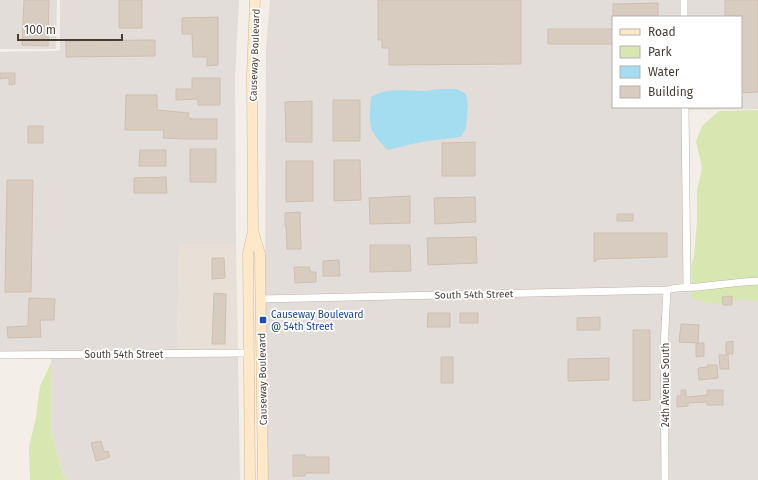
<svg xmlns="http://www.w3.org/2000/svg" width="758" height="480" font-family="'Fira Sans',sans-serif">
  <rect width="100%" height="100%" fill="#f4eee8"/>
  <!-- residential -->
  <path fill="#e8dfd6" d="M 179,244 L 236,244 L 238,349 L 177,350 Z"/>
  <!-- industrial -->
  <path fill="#e3ddd9" d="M 0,0 L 57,0 L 56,49 L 0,49 Z
    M 60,0 L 239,0 L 235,78 L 236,244 L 179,244 L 177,350 L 0,351 L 0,52 L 58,51 L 60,50 Z
    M 270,0 L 682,0 L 683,17 L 613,17 L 613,107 L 683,107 L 685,282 L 668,288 L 265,295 L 266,48 Z
    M 686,0 L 758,0 L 758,109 L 688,110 L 688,107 L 741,107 L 741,17 L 686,17 Z
    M 758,276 L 758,480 L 669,480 L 669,292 Z
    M 662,294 L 662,480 L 260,480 L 259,301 Z
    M 238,357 L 240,480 L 72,480 L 64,478 L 51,431 L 51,359 L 0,358 Z"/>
  <!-- green -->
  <path fill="#d8e7b1" d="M 758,110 L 758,301 L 741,299 L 726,304 L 708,303 L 692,298 L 691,266 L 694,256 L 697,221 L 697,190 L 702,168 L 696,141 L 702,126 L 719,111 Z
    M 51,363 L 51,431 L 64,478 L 72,480 L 30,480 L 29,447 L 36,417 L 40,386 Z"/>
  <!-- water -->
  <path fill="#a5ddf0" d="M 439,89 L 457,89 L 466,94 L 468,104 L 466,128 L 461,137 L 421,142 L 388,150 C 367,130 369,124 371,97 C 386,87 406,91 424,91 C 429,91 434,89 439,89 Z"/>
  <!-- building -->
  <path fill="#d8cbc0" stroke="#d0bfb0" d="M 24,0 L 49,0 L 48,46 L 22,45 Z
    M 119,0 L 142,0 L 142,28 L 119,28 Z
    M 378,0 L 521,0 L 521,64 L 389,65 L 389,48 L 382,48 L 382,40 L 378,40 Z
    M 725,0 L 758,0 L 758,92 L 741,93 L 741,17 L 725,17 Z
    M 658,3 L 658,17 L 613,17 L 613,4 Z
    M 218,17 L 218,65 L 207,66 L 207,57 L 193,57 L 192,34 L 182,34 L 182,18 Z
    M 548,29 L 613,29 L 613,44 L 548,44 Z
    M 155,40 L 155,56 L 66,57 L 66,41 Z
    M 0,73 L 15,73 L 15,84 L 9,85 L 9,78 L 0,79 Z
    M 192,78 L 220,78 L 220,105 L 198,105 L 198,99 L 176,100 L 176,89 L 192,89 Z
    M 126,95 L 157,95 L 157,110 L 189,113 L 188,118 L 191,118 L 191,119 L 217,119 L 217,139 L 185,139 L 163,138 L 164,130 L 125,130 Z
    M 333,100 L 360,100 L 360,141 L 333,141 Z
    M 312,101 L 312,142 L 286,142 L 285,102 Z
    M 28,126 L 43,126 L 43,143 L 28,143 Z
    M 475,142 L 475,176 L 442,176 L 442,143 Z
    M 190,149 L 216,149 L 216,182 L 190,182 Z
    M 140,150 L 166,150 L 166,166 L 139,166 Z
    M 334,160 L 360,160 L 361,200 L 334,201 Z
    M 286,161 L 313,161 L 313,201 L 286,202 Z
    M 166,177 L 167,193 L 134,193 L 134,178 Z
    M 7,180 L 33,180 L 31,292 L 5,292 Z
    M 410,196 L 410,223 L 370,224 L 369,198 Z
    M 475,197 L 476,222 L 435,224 L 434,198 Z
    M 300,212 L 301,249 L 287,249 L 286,226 L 285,226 L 285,213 Z
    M 617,214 L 633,214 L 633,221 L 617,221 Z
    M 594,233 L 667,233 L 667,257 L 598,259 L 594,262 Z
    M 476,237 L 477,263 L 428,265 L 427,238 Z
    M 370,245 L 410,245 L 411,271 L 370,272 Z
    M 212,258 L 224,258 L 225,278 L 212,279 Z
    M 339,260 L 340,276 L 323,276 L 323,261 Z
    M 294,267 L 310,267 L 310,272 L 316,272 L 316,282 L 295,283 Z
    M 214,293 L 226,294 L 225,344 L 212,344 Z
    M 732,296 L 732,305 L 723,305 L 722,297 Z
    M 29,298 L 55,299 L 54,320 L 40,320 L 41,337 L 8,338 L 7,327 L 28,326 Z
    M 428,313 L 450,313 L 450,327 L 427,327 Z
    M 460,313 L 478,313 L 478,323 L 460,323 Z
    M 600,317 L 600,330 L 577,330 L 577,318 Z
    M 681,324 L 699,325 L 698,343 L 679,342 Z
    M 633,330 L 650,330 L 650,400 L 633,401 Z
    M 733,341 L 733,354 L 726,354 L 726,342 Z
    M 696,343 L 704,343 L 704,356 L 696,357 Z
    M 719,355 L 728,355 L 729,369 L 720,369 Z
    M 441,357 L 453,357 L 453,383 L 441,383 Z
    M 609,358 L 609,380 L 568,381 L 568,359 Z
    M 707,365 L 717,365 L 718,378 L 699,380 L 698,368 L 708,367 Z
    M 681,390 L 686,390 L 686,396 L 688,397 L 707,395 L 707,390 L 723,390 L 723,405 L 707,405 L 707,402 L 688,403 L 688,406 L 677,407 L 677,396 L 681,396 Z
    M 101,441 L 104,452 L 108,451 L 110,457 L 96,461 L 91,443 Z
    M 293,455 L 305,455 L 305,457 L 329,457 L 329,473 L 305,473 L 305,476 L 293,476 Z"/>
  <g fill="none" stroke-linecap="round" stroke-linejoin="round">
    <!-- street casing -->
    <g stroke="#bfb4aa" stroke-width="8">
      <path id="street" d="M 684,0 L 684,17
        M 685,107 L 687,287
        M 261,299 L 667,290 C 677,287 687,288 698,287 C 718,285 738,282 758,281
        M 0,355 L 249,353
        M 665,480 L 664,347 L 667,290"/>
    </g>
    <!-- secondary casing -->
    <g stroke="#d3ba98" stroke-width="11">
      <path id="secondary" d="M 253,231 L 260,254 L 263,480
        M 250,480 L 248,253 L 253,231 L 252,75 L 255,0"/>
    </g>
    <!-- street -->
    <use href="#street" stroke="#fff" stroke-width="7"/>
    <!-- secondary -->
    <use href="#secondary" stroke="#fee8c8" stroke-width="10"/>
  </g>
  <!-- markers -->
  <rect fill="#1a4fb4" stroke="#fff" stroke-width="1.5" x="259" y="316" width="8" height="8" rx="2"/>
  <g text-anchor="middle" stroke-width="3.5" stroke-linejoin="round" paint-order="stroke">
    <!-- street labels -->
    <g font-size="10" fill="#473e36" stroke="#fff">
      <text transform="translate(254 55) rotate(-88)" y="4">Causeway Boulevard</text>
      <text transform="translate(474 294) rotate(-1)" y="4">South 54th Street</text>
      <text x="124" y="358">South 54th Street</text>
      <text transform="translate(262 379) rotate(-91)" y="4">Causeway Boulevard</text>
      <text transform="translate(665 385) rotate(-90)" y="4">24th Avenue South</text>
    </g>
    <!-- transit labels -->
    <g font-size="10" fill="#164399" stroke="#fff" text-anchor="start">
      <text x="271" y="318">Causeway Boulevard<tspan x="271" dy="12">@ 54th Street</tspan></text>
    </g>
  </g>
  <!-- legend -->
  <rect x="612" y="16" width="130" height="92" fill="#ffffff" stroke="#b5b2af"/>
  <rect x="620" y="29" width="20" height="6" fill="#fee8c8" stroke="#b5b2af"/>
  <text x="648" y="36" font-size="12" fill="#473e36">Road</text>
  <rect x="620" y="46" width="20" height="12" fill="#d8e7b1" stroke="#b5b2af"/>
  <text x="648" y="56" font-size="12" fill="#473e36">Park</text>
  <rect x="620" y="66" width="20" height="12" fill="#a5ddf0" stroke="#b5b2af"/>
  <text x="648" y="76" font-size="12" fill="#473e36">Water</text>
  <rect x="620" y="86" width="20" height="12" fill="#d8cbc0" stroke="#b5b2af"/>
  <text x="648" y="96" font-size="12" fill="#473e36">Building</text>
  <!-- scale -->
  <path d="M18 34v6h104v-6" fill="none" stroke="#473e36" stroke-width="2"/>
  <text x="24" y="34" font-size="12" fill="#473e36" stroke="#ffffff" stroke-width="3" paint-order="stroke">100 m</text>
</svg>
